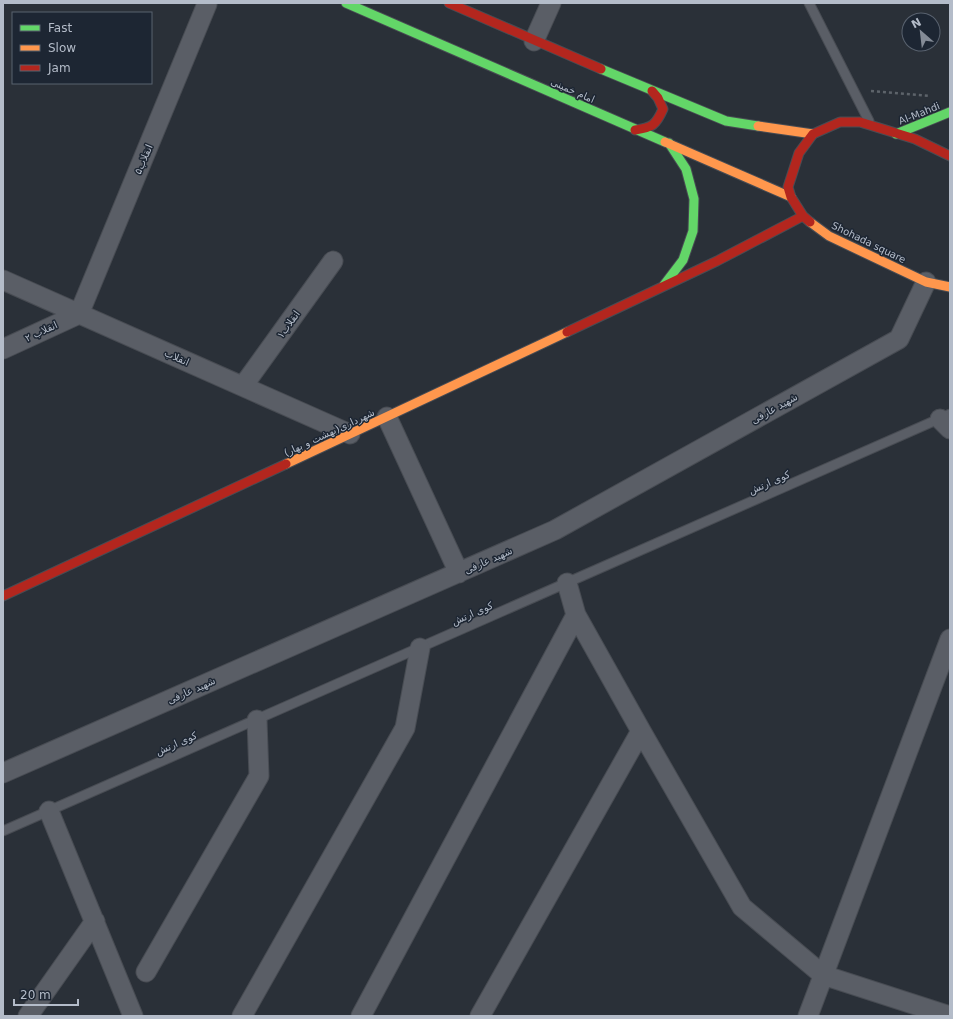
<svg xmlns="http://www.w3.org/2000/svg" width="953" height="1019" font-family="'DejaVu Sans','Noto Naskh Arabic',sans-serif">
  <rect width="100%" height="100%" fill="#2a3038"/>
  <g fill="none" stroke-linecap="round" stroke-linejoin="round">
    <!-- lane casing -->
    <g stroke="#484c53" stroke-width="11">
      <path id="lane" d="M 809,3 L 869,121
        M 3,831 L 950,414"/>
    </g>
    <!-- street casing -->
    <g stroke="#484c53" stroke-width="21">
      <path id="street" d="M 534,41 L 551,3
        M 3,280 L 350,434
        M 3,349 L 79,314 L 207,4
        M 243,386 L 333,261
        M 387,417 L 459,573
        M 940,419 L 950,429
        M 567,583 L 576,615 L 641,731 L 742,907 L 823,975 L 950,1016
        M 3,773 L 555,530 L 899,339 L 926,282
        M 49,811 L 133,1016
        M 146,972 L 259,776 L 257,720
        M 28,1016 L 95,921
        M 242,1016 L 405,728 L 420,648
        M 361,1016 L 576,615
        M 480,1016 L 641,731
        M 808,1016 L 950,639"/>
    </g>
    <!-- fast casing -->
    <g stroke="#484c53" stroke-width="11">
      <path id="fast" d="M 346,3 L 665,142
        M 601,69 L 726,121 L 758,126
        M 896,134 L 950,112
        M 664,285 L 683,260 L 693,231 L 694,199 L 686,169 L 669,143"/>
    </g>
    <!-- slow casing -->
    <g stroke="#484c53" stroke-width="11">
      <path id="slow" d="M 758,126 L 813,134
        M 665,142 L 791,197
        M 810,222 L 829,236 L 926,282 L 950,287
        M 286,464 L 567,332"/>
    </g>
    <!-- jam casing -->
    <g stroke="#484c53" stroke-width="11">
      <path id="jam" d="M 449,3 L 601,69
        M 635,130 C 652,128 656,125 663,109 L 658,98 L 652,91
        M 810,222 L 803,216 L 791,197 L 788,187 L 799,153 L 813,134 L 840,122 L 860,122 L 915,139 L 950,156
        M 567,332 L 717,261 L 803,216
        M 3,596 L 286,464"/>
    </g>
    <!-- path -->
    <path stroke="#5d636a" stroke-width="2.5" stroke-dasharray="3 3" stroke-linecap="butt" d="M 871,91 L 930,96"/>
    <!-- lane -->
    <use href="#lane" stroke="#5a5e66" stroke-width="9"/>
    <!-- street -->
    <use href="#street" stroke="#5a5e66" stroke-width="19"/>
    <!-- fast -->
    <use href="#fast" stroke="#63d668" stroke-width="9"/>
    <!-- slow -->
    <use href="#slow" stroke="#ff974d" stroke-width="9"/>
    <!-- jam -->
    <use href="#jam" stroke="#b3261e" stroke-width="9"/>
  </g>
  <g text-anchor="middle" stroke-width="3" stroke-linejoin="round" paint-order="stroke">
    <!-- street labels -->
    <g font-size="10" fill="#b4bcc9" stroke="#1d2633">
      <text transform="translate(573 90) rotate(24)" y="4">امام خمینی</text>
      <text transform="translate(919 113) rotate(-22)" y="4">Al-Mahdi</text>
      <text transform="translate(143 159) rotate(-67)" y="4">انقلاب۵</text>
      <text transform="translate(869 242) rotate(26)" y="4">Shohada square</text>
      <text transform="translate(288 324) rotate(-54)" y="4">انقلاب۱</text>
      <text transform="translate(41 331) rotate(-25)" y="4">انقلاب ۲</text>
      <text transform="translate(177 357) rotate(24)" y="4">انقلاب</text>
      <text transform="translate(774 408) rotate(-29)" y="4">شهید عارفی</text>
      <text transform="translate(329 432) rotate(-25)" y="4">شهرداری(بهشت و بهار)</text>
      <text transform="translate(769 482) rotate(-24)" y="4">کوی ارتش</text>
      <text transform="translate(488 560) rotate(-24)" y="4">شهید عارفی</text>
      <text transform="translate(472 613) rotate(-24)" y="4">کوی ارتش</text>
      <text transform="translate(191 690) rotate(-24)" y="4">شهید عارفی</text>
      <text transform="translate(176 743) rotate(-24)" y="4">کوی ارتش</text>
    </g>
  </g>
  <!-- border -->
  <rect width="953" height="1019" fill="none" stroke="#b4bcc9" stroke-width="8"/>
  <!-- legend -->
  <rect x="12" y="12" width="140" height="72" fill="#1d2633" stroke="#59626f"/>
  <rect x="20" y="25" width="20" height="6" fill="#63d668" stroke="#59626f"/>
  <text x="48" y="32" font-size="12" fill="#b4bcc9">Fast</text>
  <rect x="20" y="45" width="20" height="6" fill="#ff974d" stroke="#59626f"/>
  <text x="48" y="52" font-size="12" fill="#b4bcc9">Slow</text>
  <rect x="20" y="65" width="20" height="6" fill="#b3261e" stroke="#59626f"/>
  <text x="48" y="72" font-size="12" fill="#b4bcc9">Jam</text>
  <!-- north arrow -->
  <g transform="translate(921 32) rotate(332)"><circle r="19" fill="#1d2633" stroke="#59626f"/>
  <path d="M0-3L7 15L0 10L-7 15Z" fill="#848b96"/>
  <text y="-6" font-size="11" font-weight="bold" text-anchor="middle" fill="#b4bcc9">N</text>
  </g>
  <!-- scale -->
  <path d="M14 999v6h64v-6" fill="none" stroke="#b4bcc9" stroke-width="2"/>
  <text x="20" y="999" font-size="12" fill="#b4bcc9" stroke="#1d2633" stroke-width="3" paint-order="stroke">20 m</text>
</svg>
